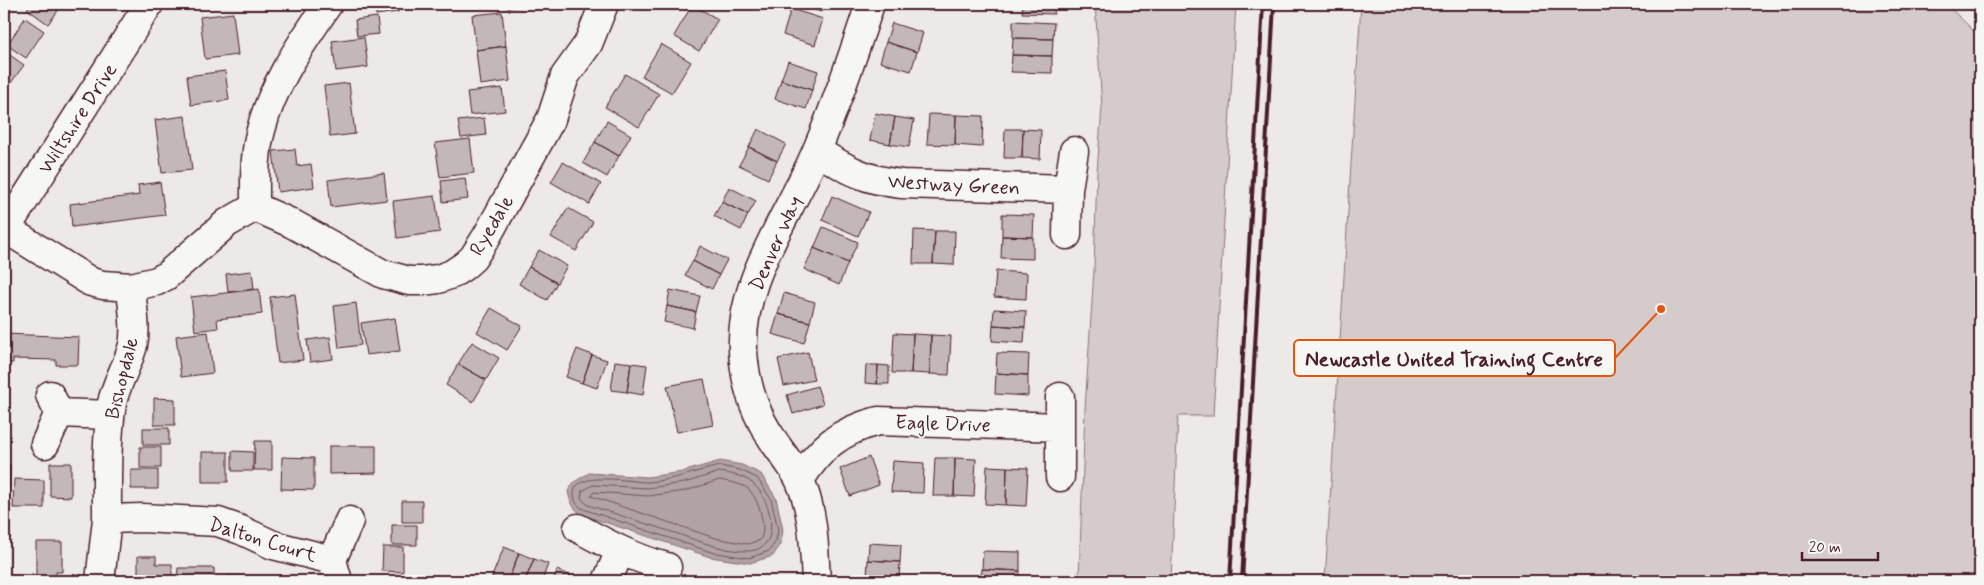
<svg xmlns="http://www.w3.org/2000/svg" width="1984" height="585" font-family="Mynerve,sans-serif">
  <rect width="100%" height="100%" fill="#ece9e6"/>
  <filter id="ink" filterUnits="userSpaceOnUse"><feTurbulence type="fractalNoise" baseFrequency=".02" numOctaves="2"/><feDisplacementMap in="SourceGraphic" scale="10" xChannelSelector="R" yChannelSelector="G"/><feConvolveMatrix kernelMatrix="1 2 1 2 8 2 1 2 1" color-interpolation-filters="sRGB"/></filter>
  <g filter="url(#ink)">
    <!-- green -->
    <path fill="#d4cbca" stroke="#8f757a" d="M 1095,4 L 1236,4 L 1213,416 L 1178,416 L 1171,581 L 1079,581 L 1085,409 L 1094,270 L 1097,172 L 1102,107 Z
      M 1361,4 L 1946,4 L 1980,37 L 1980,581 L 1325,581 Z"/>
    <!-- water -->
    <path fill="#b1a2a3" stroke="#886e73" d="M 720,461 L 742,465 L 761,474 L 776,498 L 783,530 L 781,543 L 773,556 L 750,563 L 710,557 L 583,515 C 573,509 570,503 568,491 L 574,482 L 589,473 L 647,477 L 682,472 Z"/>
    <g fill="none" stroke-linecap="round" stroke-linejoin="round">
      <!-- shore -->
      <path stroke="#73535b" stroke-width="1" d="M 720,466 L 740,470 L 757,478 L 771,499 L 778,530 L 776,541 L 769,551 L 749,558 L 711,552 L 586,510 C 579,507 575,504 574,496 C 570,468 635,483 649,482 C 675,480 695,471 720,466 Z
        M 720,472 C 731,474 744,476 752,483 C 770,496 785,550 748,551 C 727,552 698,541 678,534 C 648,524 618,515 588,505 L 581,498 L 582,491 L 593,485 L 648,488 L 684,483 Z
        M 720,480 C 729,482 739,483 747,488 C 758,496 768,529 760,540 L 748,544 L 715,538 L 591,496 L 594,492 L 648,496 L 685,491 Z"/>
    </g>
    <!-- building -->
    <path fill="#c4b7b7" stroke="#4a1f2b" d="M 31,4 L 63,4 L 48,24 L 27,9 Z
      M 375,4 L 397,4 L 398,12 L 376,15 Z
      M 506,4 L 533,4 L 533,5 L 507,8 Z
      M 797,4 L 824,4 L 821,12 Z
      M 907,4 L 933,4 L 930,11 Z
      M 1023,4 L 1055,4 L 1054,14 L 1022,13 Z
      M 692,5 L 718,19 L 699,51 L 674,36 Z
      M 791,9 L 823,19 L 815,45 L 783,35 Z
      M 502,12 L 506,46 L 476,50 L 472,15 Z
      M 233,13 L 238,55 L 205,59 L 200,17 Z
      M 377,17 L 379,34 L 357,36 L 355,20 Z
      M 25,18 L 44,31 L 26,58 L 7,45 Z
      M 1013,21 L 1054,23 L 1053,39 L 1013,38 Z
      M 892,23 L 923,33 L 917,52 L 886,42 Z
      M 364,37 L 368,67 L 336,71 L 332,41 Z
      M 1013,38 L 1053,39 L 1052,56 L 1012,55 Z
      M 886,42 L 917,52 L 911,71 L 880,62 Z
      M 661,44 L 691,62 L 672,93 L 642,76 Z
      M 506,46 L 510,81 L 480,85 L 476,50 Z
      M 4,51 L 24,65 L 5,91 L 4,90 Z
      M 1012,55 L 1052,56 L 1052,73 L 1011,72 Z
      M 788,61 L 818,71 L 812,90 L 781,80 Z
      M 225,71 L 229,100 L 191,105 L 187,76 Z
      M 625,74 L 659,94 L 639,127 L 605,107 Z
      M 781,80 L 812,90 L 806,109 L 775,99 Z
      M 349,83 L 355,134 L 330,137 L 324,86 Z
      M 502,88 L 505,111 L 470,115 L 467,92 Z
      M 875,113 L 895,117 L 890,144 L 870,140 Z
      M 929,114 L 956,115 L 955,145 L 927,144 Z
      M 956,115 L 983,116 L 982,147 L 955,145 Z
      M 185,116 L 192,170 L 162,173 L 155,120 Z
      M 895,117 L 914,120 L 909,147 L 890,144 Z
      M 484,118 L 486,135 L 461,138 L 458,121 Z
      M 607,121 L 631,135 L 619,156 L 595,142 Z
      M 758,129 L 786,144 L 777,161 L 749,147 Z
      M 1005,129 L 1023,129 L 1022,158 L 1004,158 Z
      M 1023,129 L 1041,130 L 1040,159 L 1022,158 Z
      M 470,139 L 474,173 L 440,177 L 435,143 Z
      M 595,142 L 619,156 L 607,177 L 583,163 Z
      M 749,147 L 777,161 L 768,179 L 739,165 Z
      M 295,149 L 297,166 L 311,164 L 314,187 L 278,192 L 273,151 Z
      M 563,162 L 601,184 L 589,204 L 551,182 Z
      M 384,173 L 387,200 L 331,207 L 328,180 Z
      M 465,178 L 468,199 L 443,202 L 441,181 Z
      M 160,182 L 165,215 L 72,227 L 70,204 L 139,195 L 138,185 Z
      M 729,187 L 756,201 L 748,215 L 722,202 Z
      M 435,196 L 440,232 L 397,238 L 393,201 Z
      M 832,196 L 869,212 L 858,236 L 822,220 Z
      M 722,202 L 748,215 L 741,230 L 714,216 Z
      M 568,208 L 593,222 L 576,251 L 551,237 Z
      M 1002,214 L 1034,215 L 1033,237 L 1002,236 Z
      M 823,227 L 858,242 L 848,263 L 814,248 Z
      M 914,230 L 935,231 L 933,264 L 913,264 Z
      M 935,231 L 955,231 L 954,265 L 933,264 Z
      M 1002,236 L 1033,237 L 1033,259 L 1001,258 Z
      M 700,246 L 727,260 L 719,275 L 693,261 Z
      M 814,248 L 848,263 L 839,285 L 804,269 Z
      M 539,250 L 567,266 L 557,283 L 529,267 Z
      M 693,261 L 719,275 L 712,289 L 685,275 Z
      M 529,267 L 557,283 L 547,300 L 519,284 Z
      M 252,271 L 254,289 L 228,292 L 226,274 Z
      M 996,271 L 1027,273 L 1026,299 L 994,297 Z
      M 259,289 L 262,314 L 217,319 L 218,328 L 195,331 L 191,297 Z
      M 670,290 L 700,296 L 696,312 L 667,306 Z
      M 784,293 L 815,302 L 810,322 L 778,314 Z
      M 295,294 L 303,360 L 278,363 L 270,297 Z
      M 356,303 L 361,345 L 339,348 L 334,306 Z
      M 667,306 L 696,312 L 693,328 L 664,322 Z
      M 491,308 L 522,326 L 507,350 L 477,332 Z
      M 994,309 L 1026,311 L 1025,327 L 993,325 Z
      M 778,314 L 810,322 L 804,343 L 772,334 Z
      M 395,318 L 400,351 L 366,355 L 361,323 Z
      M 993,325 L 1025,327 L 1024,343 L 992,341 Z
      M 208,332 L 213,373 L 181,377 L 176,336 Z
      M 894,333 L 913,334 L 911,373 L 892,373 Z
      M 4,334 L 79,337 L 78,365 L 56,365 L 56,360 L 13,359 L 13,363 L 4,363 Z
      M 913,334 L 931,335 L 930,374 L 911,373 Z
      M 931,335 L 951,336 L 949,375 L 930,374 Z
      M 330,337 L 333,359 L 310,362 L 307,340 Z
      M 472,342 L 499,358 L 486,380 L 458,364 Z
      M 577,349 L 592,355 L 582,383 L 566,377 Z
      M 808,352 L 814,380 L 784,386 L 778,359 Z
      M 997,353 L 1029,354 L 1028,375 L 996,373 Z
      M 592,355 L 607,360 L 597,388 L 582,383 Z
      M 615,361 L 631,363 L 627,392 L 611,390 Z
      M 631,363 L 647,365 L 643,395 L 627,392 Z
      M 458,364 L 486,380 L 473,402 L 446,385 Z
      M 866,365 L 878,365 L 877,384 L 865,383 Z
      M 878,365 L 889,366 L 889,384 L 877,384 Z
      M 996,373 L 1028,375 L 1028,396 L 995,394 Z
      M 704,379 L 713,425 L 677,432 L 667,386 Z
      M 817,386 L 823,404 L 793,414 L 787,395 Z
      M 154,398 L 175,399 L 175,425 L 154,425 Z
      M 143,428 L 169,428 L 169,445 L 143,445 Z
      M 255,441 L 272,441 L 272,470 L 254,470 Z
      M 329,446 L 376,446 L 376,473 L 329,474 Z
      M 140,447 L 161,447 L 161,468 L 140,468 Z
      M 232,451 L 253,452 L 253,471 L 232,471 Z
      M 202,452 L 228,452 L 228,482 L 202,482 Z
      M 282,457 L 314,458 L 314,490 L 281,489 Z
      M 869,457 L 879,485 L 850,496 L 840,469 Z
      M 935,458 L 955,458 L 954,496 L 933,496 Z
      M 955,458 L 976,459 L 974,497 L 954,496 Z
      M 893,461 L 924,463 L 923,493 L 891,492 Z
      M 50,463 L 71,463 L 71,497 L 50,496 Z
      M 4,465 L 10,465 L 9,494 L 4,494 Z
      M 987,466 L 1007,467 L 1006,505 L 985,504 Z
      M 1007,467 L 1028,468 L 1026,506 L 1006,505 Z
      M 131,470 L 158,470 L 158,489 L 131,489 Z
      M 14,479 L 44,480 L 44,508 L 13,508 Z
      M 402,501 L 422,501 L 422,522 L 402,522 Z
      M 392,525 L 417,525 L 417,545 L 392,545 Z
      M 36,542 L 62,542 L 62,572 L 56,572 L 56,581 L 36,581 Z
      M 869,543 L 901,545 L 900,562 L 868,560 Z
      M 383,547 L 403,547 L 403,572 L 382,571 Z
      M 504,547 L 519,553 L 508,581 L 496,581 L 491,579 Z
      M 983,551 L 1020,552 L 1020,571 L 982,569 Z
      M 519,553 L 534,559 L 525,581 L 508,581 Z
      M 138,556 L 156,556 L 156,564 L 172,564 L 172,581 L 138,581 Z
      M 534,559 L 548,564 L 542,581 L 525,581 Z
      M 868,560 L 900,562 L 899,578 L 867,577 Z
      M 178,568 L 214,568 L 214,581 L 177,581 Z
      M 982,569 L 1020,571 L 1019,581 L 981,581 Z
      M 557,570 L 578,579 L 578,581 L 553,581 Z
      M 227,576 L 263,577 L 263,581 L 227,581 Z
      M 871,577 L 892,578 L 892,581 L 871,581 Z"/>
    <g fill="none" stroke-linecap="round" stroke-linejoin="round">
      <!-- minor casing -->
      <g stroke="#4a1f2b" stroke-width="31">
        <path id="minor" d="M 328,4 C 302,43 273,83 261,130 C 254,155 255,181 255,207 L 291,223 L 383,274 L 409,281 L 422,281 L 438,279 L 452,274 L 464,266 L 473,258 L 487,236 L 551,119 L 565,76 L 588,44 L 604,4
          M 817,151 C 848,170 865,180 902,184 L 1068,189
          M 6,229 L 91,282 L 103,285 L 131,287 C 132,306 137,327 133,345 C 128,365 116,383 112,403 C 106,442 107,481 107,519
          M 4,232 L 149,4
          M 1067,235 L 1068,189 L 1074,151
          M 131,287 L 157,281 L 166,276 L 227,223 L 255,207
          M 1060,397 L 1060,477
          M 59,413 L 110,415
          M 45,444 L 59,413 L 50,395
          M 800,480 C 820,447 840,431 878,421 L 1060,427
          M 578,528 C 607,544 635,559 667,567
          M 100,581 L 107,519 L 142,518 L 218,522 L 241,530 L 273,545 L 332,560
          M 338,581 L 332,560 L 349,521
          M 607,581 L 620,551
          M 816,581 C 814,548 814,512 800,481 C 793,466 782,454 773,440 C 757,417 747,389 744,362 C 734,285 789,217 817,150 C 837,102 854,53 870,4"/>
      </g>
      <!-- minor -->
      <use href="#minor" stroke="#f6f6f2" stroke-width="28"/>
      <!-- rail -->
      <path stroke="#4a1f2b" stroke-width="4" d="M 1230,581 L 1263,4
        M 1242,581 L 1274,4"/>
    </g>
  </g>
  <g text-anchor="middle" stroke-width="4" stroke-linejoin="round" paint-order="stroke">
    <!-- street labels -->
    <g font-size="20" fill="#4a1f2b" stroke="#f6f6f2">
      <text transform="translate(77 118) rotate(-57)" y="7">Wiltshire Drive</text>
      <text transform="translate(954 184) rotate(3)" y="7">Westway Green</text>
      <text transform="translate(491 225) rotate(-59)" y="7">Ryedale</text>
      <text transform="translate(775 243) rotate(-66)" y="7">Denver Way</text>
      <text transform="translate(121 378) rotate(-76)" y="7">Bishopdale</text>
      <text transform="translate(943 423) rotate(2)" y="7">Eagle Drive</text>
      <text transform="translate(263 539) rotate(17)" y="7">Dalton Court</text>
    </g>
  </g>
  <!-- callouts -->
  <path fill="none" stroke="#e0560e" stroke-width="2" d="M1661 309L1615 358"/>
  <circle fill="#e0560e" stroke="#f6f6f2" stroke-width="2" cx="1661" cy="309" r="5"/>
  <rect fill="#f6f6f2" stroke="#e0560e" stroke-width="2" x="1294" y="340" width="321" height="36" rx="5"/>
  <g font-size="21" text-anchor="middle" font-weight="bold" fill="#4a1f2b">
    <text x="1454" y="366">Newcastle United Training Centre</text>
  </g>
  <!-- margin -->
  <rect width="1984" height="585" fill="none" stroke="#f6f6f2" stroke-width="20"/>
  <rect x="10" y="10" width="1964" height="565" fill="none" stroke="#4a1f2b" stroke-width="2" filter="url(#ink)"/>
  <!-- scale -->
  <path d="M1802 552v8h76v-8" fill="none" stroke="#4a1f2b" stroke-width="2.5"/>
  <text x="1809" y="552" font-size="15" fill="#4a1f2b" stroke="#f6f6f2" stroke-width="4" paint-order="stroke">20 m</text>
</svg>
